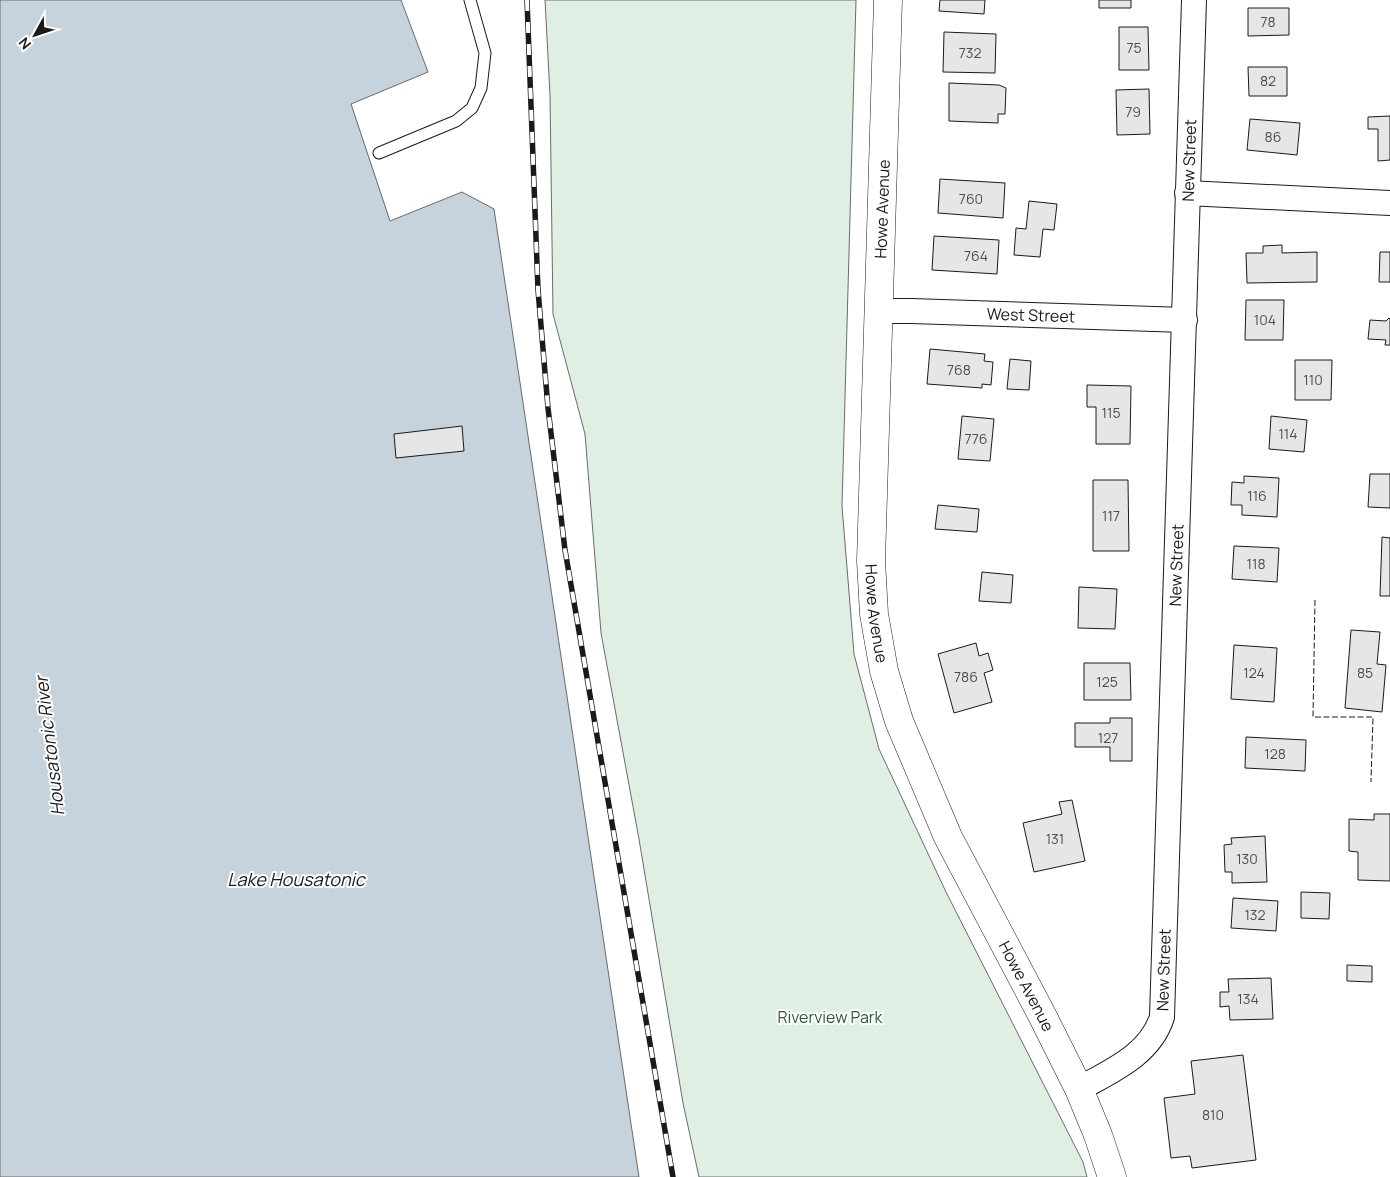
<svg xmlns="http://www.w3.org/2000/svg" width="1390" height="1177" font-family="Manrope,sans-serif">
  <rect width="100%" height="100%" fill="#fff"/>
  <!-- green -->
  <path fill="#e0efe3" stroke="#6a6a6a" d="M 545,0 L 856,0 L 842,506 L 854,654 L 879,749 L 946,892 L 1083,1162 L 1087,1177 L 699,1177 L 683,1103 L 639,839 L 601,633 L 585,434 L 553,314 L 550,95 Z"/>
  <!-- water -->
  <path fill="#c6d2dc" stroke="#6a6a6a" d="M 0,0 L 401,0 L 428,72 L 351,104 L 390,221 L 462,192 L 494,209 L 639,1177 L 0,1177 Z"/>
  <!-- building -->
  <path fill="#e6e6e6" stroke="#1a1a1a" d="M 940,0 L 985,0 L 984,14 L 939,11 Z
    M 1099,0 L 1131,0 L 1131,8 L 1099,8 Z
    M 1248,8 L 1289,8 L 1289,35 L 1248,36 Z
    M 1119,27 L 1148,27 L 1149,70 L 1119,70 Z
    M 944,32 L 996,34 L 995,73 L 943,72 Z
    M 1248,67 L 1287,67 L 1287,96 L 1249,96 Z
    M 949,83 L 999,85 L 1006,88 L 1005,114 L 998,114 L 998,123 L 949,121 Z
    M 1149,89 L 1150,134 L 1117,135 L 1116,90 Z
    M 1390,116 L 1390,160 L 1378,161 L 1378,129 L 1368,129 L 1368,117 Z
    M 1250,119 L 1300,123 L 1297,155 L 1247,150 Z
    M 940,179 L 1005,183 L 1003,218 L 938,213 Z
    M 1029,201 L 1057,204 L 1054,230 L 1043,229 L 1040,257 L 1014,255 L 1016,228 L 1026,229 Z
    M 934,236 L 999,240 L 997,274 L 932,270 Z
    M 1282,245 L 1282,253 L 1317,252 L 1317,282 L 1247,283 L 1246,253 L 1263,253 L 1263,246 Z
    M 1380,252 L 1390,252 L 1390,282 L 1379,282 Z
    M 1246,300 L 1284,300 L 1283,340 L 1245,340 Z
    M 1389,318 L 1390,319 L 1390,345 L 1385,345 L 1386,340 L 1368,339 L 1370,320 L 1386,321 Z
    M 930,349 L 985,354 L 984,361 L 993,362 L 991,385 L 982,384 L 982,388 L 927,384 Z
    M 1010,359 L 1031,361 L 1029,390 L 1007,389 Z
    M 1295,360 L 1332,360 L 1331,400 L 1295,400 Z
    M 1087,385 L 1131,386 L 1130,444 L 1096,444 L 1096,407 L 1087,407 Z
    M 962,416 L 994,419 L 990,461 L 958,459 Z
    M 1271,416 L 1307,420 L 1304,452 L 1269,449 Z
    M 462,426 L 464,451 L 396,458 L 394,434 Z
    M 1370,474 L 1390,474 L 1390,508 L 1368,507 Z
    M 1244,476 L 1279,478 L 1277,517 L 1242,515 L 1242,505 L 1231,505 L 1232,482 L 1244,483 Z
    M 1093,480 L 1128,480 L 1129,551 L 1093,551 Z
    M 938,505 L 979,509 L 977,532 L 935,529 Z
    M 1382,537 L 1390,538 L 1390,596 L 1380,596 Z
    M 1234,546 L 1279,548 L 1277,582 L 1232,579 Z
    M 982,572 L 1013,575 L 1011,603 L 979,601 Z
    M 1079,587 L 1117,589 L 1115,629 L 1078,628 Z
    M 1351,630 L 1380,632 L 1377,664 L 1386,665 L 1382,712 L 1345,708 Z
    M 976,643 L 979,656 L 988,653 L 993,670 L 984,673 L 992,702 L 954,713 L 938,654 Z
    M 1234,645 L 1277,648 L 1274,702 L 1231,699 Z
    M 1084,663 L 1130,663 L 1131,700 L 1084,700 Z
    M 1110,718 L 1132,718 L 1132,761 L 1110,761 L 1110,747 L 1075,747 L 1075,723 L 1110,723 Z
    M 1246,737 L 1306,740 L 1305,771 L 1245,768 Z
    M 1072,800 L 1085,861 L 1034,872 L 1023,823 L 1062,814 L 1059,802 Z
    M 1374,814 L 1390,814 L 1390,881 L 1358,880 L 1358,852 L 1349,851 L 1349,819 L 1374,820 Z
    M 1265,836 L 1267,882 L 1232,883 L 1232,872 L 1225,872 L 1224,845 L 1232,844 L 1231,838 Z
    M 1301,892 L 1330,893 L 1329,919 L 1301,918 Z
    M 1233,898 L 1278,901 L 1276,931 L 1231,928 Z
    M 1347,965 L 1372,966 L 1372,982 L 1347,981 Z
    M 1271,978 L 1273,1019 L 1230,1020 L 1229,1006 L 1220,1007 L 1220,992 L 1229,992 L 1228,979 Z
    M 1243,1055 L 1256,1160 L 1192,1168 L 1190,1156 L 1171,1158 L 1164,1098 L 1195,1094 L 1191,1061 Z"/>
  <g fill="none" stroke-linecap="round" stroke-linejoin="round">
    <!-- service casing -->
    <g stroke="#1a1a1a" stroke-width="13">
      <path id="service" d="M 379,153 L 456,121 L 472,108 L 481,88 L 485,53 L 470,0"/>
    </g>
    <!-- minor casing -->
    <g stroke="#1a1a1a" stroke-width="26">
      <g id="minor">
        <path d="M 1187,193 L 1390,203"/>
        <path id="s1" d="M 879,311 L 911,311 L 1185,320"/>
        <path id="s2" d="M 1079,1089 C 1111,1071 1150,1055 1162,1017 L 1194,0"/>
      </g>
    </g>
    <!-- secondary casing -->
    <g stroke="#1a1a1a" stroke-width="29">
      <g id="secondary">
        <path id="s3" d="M 888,0 L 871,561 L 874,614 L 884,671 L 899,721 L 948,837 L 1042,1015 L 1079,1089 L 1098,1135 L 1112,1177"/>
      </g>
    </g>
    <!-- service -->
    <use href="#service" stroke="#fff" stroke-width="11"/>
    <!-- minor -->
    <use href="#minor" stroke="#fff" stroke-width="24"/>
    <!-- secondary -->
    <use href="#secondary" stroke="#fff" stroke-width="28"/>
    <!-- rail casing -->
    <g stroke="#1a1a1a" stroke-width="5.5">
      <path id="rail" d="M 527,0 L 538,290 L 548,408 L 565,550 L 673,1177"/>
    </g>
    <!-- rail -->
    <use href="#rail" stroke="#fff" stroke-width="4" stroke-dasharray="11" stroke-linecap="butt"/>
    <!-- fence -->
    <path stroke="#1a1a1a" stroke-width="1" stroke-dasharray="6 2.5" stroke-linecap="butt" d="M 1315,600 L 1313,717 L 1373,717 L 1371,782"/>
  </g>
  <g text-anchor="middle" stroke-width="4" stroke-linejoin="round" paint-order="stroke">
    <!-- number labels -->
    <g font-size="14" fill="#4d4d4d">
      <text x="1268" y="27">78</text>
      <text x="1134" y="53">75</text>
      <text x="970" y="58">732</text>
      <text x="1268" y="86">82</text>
      <text x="1133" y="117">79</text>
      <text x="1273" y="142">86</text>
      <text x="971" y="204">760</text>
      <text x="976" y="261">764</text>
      <text x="1265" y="325">104</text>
      <text x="959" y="375">768</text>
      <text x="1313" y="385">110</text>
      <text x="1111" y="418">115</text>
      <text x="1288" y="439">114</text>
      <text x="976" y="444">776</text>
      <text x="1257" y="501">116</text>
      <text x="1111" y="521">117</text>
      <text x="1256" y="569">118</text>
      <text x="1254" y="678">124</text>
      <text x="1365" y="678">85</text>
      <text x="966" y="682">786</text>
      <text x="1107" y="687">125</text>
      <text x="1108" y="743">127</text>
      <text x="1275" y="759">128</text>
      <text x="1055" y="844">131</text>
      <text x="1247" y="864">130</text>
      <text x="1255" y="920">132</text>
      <text x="1248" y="1004">134</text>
      <text x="1213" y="1120">810</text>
    </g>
    <!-- street labels -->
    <g font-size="16" fill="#1a1a1a" stroke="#fff">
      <text dy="6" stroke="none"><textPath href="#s2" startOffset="970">New Street</textPath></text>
      <text transform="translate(882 209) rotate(-88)" y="6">Howe Avenue</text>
      <text dy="6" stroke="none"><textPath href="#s1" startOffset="152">West Street</textPath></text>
      <text dy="6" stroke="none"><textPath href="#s2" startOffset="565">New Street</textPath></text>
      <text dy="6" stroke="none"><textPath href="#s3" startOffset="614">Howe Avenue</textPath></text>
      <text dy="6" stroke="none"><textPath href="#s2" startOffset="160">New Street</textPath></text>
      <text dy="6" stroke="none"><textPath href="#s3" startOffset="1019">Howe Avenue</textPath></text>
    </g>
    <!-- park labels -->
    <g font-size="16" fill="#2b5a34" stroke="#fff">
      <text x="830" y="1023">Riverview Park</text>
    </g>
    <!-- water labels -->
    <g font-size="18" font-style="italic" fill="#1a1a1a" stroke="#fff">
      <text transform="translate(50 746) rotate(-97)" y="6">Housatonic River</text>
      <text x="296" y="886">Lake Housatonic</text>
    </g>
  </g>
  <!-- north arrow -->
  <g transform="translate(35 35) rotate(230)" stroke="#ffffff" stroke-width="4" paint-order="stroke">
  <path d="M0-4L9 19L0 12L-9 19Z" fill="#1a1a1a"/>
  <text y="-8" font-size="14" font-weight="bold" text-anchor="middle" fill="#1a1a1a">N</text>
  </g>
</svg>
